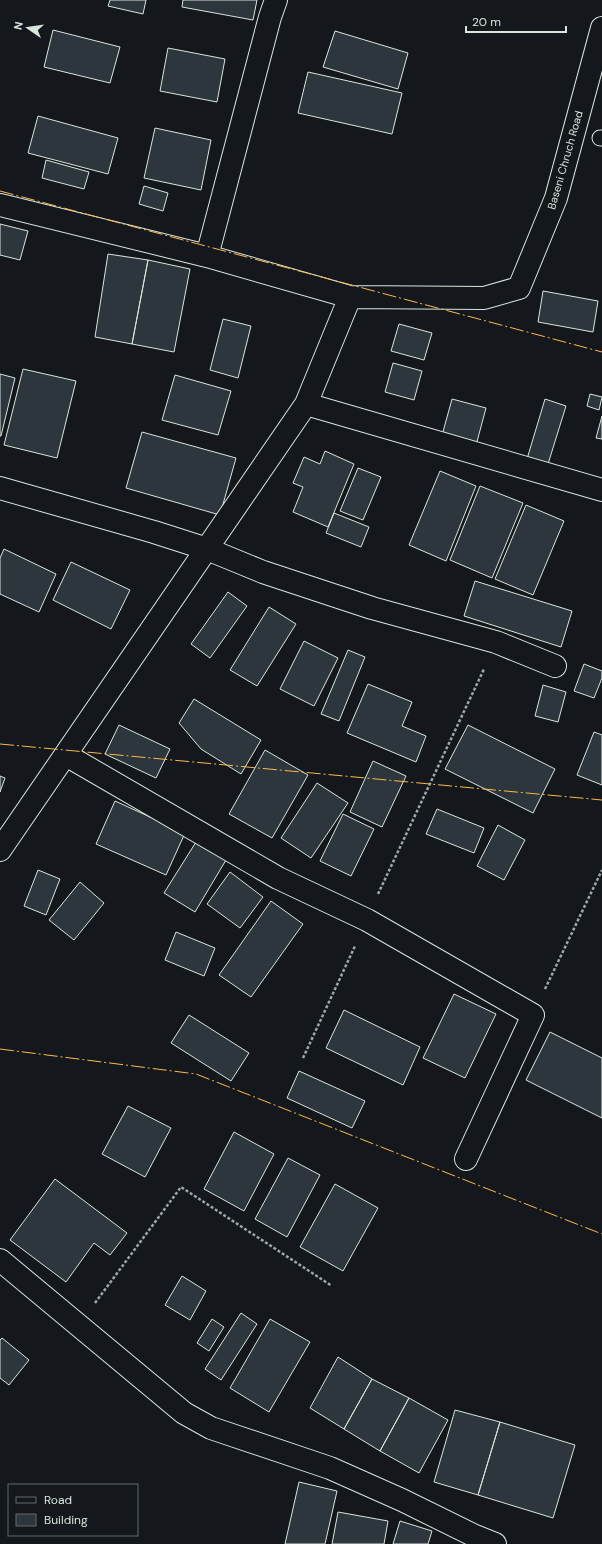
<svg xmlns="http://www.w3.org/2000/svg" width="602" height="1544" font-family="'DM Sans',sans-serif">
  <rect width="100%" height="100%" fill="#14181c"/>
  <!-- building -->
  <path fill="#2c363c" stroke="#d8e6dc" d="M 110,0 L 146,0 L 143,14 L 108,6 Z
    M 183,0 L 257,0 L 253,20 L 182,7 Z
    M 53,30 L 120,47 L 110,83 L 44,67 Z
    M 335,31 L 408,53 L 398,89 L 323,67 Z
    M 168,48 L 225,59 L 217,102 L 160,91 Z
    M 308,72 L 402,93 L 392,134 L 298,113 Z
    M 38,116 L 118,138 L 108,174 L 28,153 Z
    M 155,128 L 211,140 L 201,190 L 144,178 Z
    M 46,160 L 89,172 L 84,189 L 42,178 Z
    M 144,186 L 168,193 L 163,211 L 139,204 Z
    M 0,224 L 28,231 L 20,260 L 0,255 Z
    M 108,254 L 148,260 L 132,344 L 95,337 Z
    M 148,260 L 190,269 L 174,352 L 132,344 Z
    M 543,291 L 598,301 L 593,332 L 538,322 Z
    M 223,319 L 251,326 L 238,378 L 210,370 Z
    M 399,324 L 432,333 L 424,360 L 391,351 Z
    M 393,363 L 422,371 L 414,400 L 385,392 Z
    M 23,369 L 76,381 L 57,458 L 4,445 Z
    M 0,374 L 15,378 L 1,436 L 0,436 Z
    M 175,375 L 231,391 L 218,435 L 162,420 Z
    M 590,394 L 602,397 L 599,410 L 587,406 Z
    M 452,399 L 486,408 L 475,449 L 441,439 Z
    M 545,399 L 566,406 L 548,464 L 527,459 Z
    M 602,416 L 602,439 L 596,438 Z
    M 142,432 L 236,458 L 220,515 L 126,488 Z
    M 325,451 L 354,464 L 328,527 L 293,512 L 303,487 L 293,483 L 304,457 L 320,464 Z
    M 358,468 L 381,477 L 363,520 L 340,511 Z
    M 440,471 L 476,486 L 446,561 L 409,545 Z
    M 480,486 L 523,503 L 492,578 L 450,560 Z
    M 526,505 L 564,521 L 533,595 L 495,579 Z
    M 334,513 L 369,527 L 361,547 L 326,533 Z
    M 4,549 L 56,574 L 39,612 L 0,594 L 0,558 Z
    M 71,562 L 130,590 L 111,629 L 53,600 Z
    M 475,581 L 572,611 L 561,647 L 464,616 Z
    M 228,592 L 247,606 L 210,658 L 191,644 Z
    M 269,607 L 296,624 L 257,686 L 230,670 Z
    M 304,641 L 338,658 L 314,706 L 280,689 Z
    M 348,650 L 365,657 L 339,721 L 321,714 Z
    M 584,664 L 602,671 L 602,678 L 594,698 L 574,691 Z
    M 368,684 L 412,702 L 402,726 L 426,736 L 416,762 L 347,733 Z
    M 543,685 L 566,692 L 558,722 L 535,716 Z
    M 194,699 L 261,740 L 241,774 L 201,749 L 179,723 Z
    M 119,725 L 170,749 L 156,778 L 105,754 Z
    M 468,725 L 555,769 L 533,813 L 445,769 Z
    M 594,732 L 602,735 L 602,785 L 577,775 Z
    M 265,750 L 308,775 L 272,838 L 229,814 Z
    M 373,761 L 406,776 L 382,827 L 350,812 Z
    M 0,776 L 5,778 L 0,792 Z
    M 317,783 L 348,803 L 311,858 L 281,838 Z
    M 115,801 L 185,833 L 166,875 L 96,844 Z
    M 437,809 L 484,828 L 474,853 L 426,834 Z
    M 343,814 L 374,829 L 351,876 L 320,861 Z
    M 498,825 L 525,840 L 504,880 L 477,866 Z
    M 196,842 L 226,860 L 195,912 L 164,893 Z
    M 38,870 L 60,879 L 46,915 L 24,906 Z
    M 230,872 L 263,897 L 240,928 L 207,904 Z
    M 80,882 L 104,903 L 74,940 L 49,920 Z
    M 271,901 L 303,924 L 251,997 L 219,975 Z
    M 176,932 L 215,948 L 204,976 L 165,960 Z
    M 454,994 L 496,1014 L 465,1078 L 423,1058 Z
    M 344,1010 L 420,1047 L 403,1085 L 326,1048 Z
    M 189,1015 L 249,1053 L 231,1081 L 171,1043 Z
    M 550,1032 L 602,1058 L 602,1118 L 526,1080 Z
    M 299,1071 L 365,1101 L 352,1128 L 287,1098 Z
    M 128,1106 L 171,1128 L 145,1177 L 102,1154 Z
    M 234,1132 L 274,1154 L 244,1211 L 204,1189 Z
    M 288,1158 L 320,1175 L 287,1237 L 255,1219 Z
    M 55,1179 L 127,1233 L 110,1255 L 94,1243 L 66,1282 L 10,1240 Z
    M 335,1184 L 378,1208 L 343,1271 L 300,1247 Z
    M 182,1276 L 206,1291 L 190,1320 L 165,1305 Z
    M 241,1313 L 257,1324 L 221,1380 L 205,1369 Z
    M 212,1319 L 224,1327 L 209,1351 L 197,1343 Z
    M 270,1319 L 310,1342 L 269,1412 L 230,1388 Z
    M 2,1338 L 29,1360 L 9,1385 L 0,1378 L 0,1340 Z
    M 338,1357 L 372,1379 L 344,1429 L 310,1408 Z
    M 372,1379 L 409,1398 L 380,1451 L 344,1429 Z
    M 409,1398 L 448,1420 L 419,1473 L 380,1451 Z
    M 455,1410 L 500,1422 L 478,1495 L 434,1482 Z
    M 500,1422 L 575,1445 L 553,1518 L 478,1495 Z
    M 299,1482 L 337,1491 L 325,1544 L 285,1544 Z
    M 338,1512 L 388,1521 L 384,1544 L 332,1544 Z
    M 400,1521 L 432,1531 L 428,1544 L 393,1544 Z"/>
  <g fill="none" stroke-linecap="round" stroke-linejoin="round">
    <!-- lane casing -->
    <g stroke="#d8e6dc" stroke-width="17">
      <path id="lane" d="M 600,138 L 602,138"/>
    </g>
    <!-- street casing -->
    <g stroke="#d8e6dc" stroke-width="24">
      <path id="street" d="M 0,205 L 207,256 L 350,297 L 484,298 L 519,288 L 556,198 L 602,28
        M 207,256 L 270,17 L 276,0
        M 306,404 L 602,490
        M 0,488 L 154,532 L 207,549 L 263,572 L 372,608 L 496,642 L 555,666
        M 66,755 L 278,878 L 367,920 L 533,1015 L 466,1159
        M 0,850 L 306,404 L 350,297
        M 0,1260 L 184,1413 L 211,1428 L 330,1468 L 402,1500 L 475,1536 L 495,1544"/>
    </g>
    <!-- path -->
    <path stroke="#9da8a2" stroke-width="2.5" stroke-dasharray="3 2" stroke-linecap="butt" d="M 378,894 L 484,669
      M 545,989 L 602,870
      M 303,1058 L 355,946
      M 95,1303 L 181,1187 L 332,1286"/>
    <!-- lane -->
    <use href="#lane" stroke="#14181c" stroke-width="15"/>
    <!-- street -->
    <use href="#street" stroke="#14181c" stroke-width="22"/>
    <!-- power -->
    <path stroke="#ffb74d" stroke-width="1" stroke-dasharray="14 3 2 3" stroke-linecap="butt" d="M 0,191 L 602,352
      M 0,744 L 602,800
      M 0,1049 L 196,1074 L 602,1234"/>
  </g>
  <g text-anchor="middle" stroke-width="3" stroke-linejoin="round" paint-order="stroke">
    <!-- street labels -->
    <g font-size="11" fill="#d8e6dc" stroke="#14181c">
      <text transform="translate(565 160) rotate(-74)" y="4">Baseni Chruch Road</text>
    </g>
  </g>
  <!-- legend -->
  <rect x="8" y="1484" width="130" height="52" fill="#14181c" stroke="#626a69"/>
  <rect x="16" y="1497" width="20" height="6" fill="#14181c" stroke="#626a69"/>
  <text x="44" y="1504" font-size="12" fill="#d8e6dc">Road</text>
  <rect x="16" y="1514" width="20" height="12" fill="#2c363c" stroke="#626a69"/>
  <text x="44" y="1524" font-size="12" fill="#d8e6dc">Building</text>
  <!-- north arrow -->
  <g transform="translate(28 28) rotate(283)" stroke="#14181c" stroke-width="3" paint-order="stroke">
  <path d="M0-3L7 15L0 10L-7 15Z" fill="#d8e6dc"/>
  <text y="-6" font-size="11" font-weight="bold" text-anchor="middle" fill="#d8e6dc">N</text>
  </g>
  <!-- scale -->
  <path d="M466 26v6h100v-6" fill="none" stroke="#d8e6dc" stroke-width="2"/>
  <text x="472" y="26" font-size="12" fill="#d8e6dc" stroke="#14181c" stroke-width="3" paint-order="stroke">20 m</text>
</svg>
